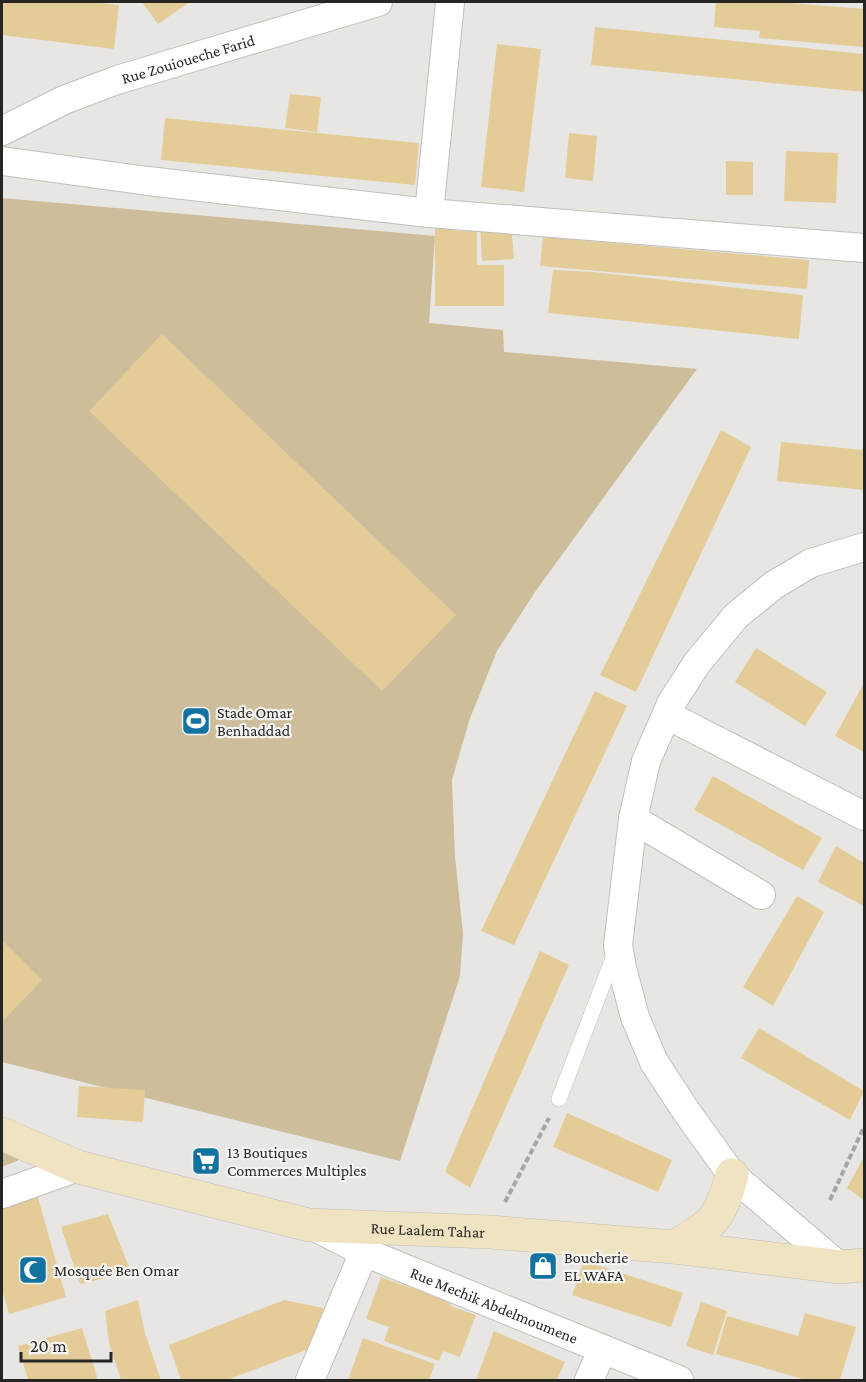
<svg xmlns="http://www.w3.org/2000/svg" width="866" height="1382" font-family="'Crimson Pro',serif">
  <rect width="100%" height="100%" fill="#e8e6e3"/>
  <!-- green -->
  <path fill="#cdbd9b" d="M 2,198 L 435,236 L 429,323 L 503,330 L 504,352 L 697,369 L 535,592 L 497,651 L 469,721 L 452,780 L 455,857 L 463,933 L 460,976 L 400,1161 L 2,1062 Z
    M 2,1150 L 19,1160 L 2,1167 Z"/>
  <!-- building -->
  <path fill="#e3cc98" d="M 2,2 L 91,2 L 119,5 L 114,49 L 2,35 Z
    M 142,2 L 190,2 L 158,24 Z
    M 716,2 L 779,2 L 864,9 L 864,47 L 759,38 L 760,31 L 714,27 Z
    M 595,27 L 864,54 L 864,92 L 591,65 Z
    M 497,44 L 541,49 L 524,192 L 481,187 Z
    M 290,94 L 321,97 L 317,132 L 285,128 Z
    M 165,118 L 419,143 L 415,185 L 161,160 Z
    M 569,133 L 597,136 L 593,181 L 565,178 Z
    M 786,151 L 838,153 L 836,203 L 784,201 Z
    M 726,161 L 753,162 L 753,195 L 726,195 Z
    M 435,221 L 454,221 L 455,231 L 477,231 L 477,265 L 504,265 L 504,306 L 435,306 Z
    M 511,222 L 514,259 L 482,261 L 480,223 Z
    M 543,237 L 809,260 L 807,289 L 540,266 Z
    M 553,270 L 593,272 L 803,295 L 799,339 L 548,313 Z
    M 162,334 L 456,615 L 382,691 L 89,411 Z
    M 721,430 L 751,447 L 636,692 L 600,675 Z
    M 781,442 L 864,450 L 864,490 L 777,481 Z
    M 756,648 L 827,692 L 805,726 L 735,682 Z
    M 864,683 L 864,752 L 835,736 Z
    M 595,691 L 627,706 L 514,945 L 481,931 Z
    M 713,776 L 822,838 L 803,870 L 694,810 Z
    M 836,846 L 864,863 L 864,906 L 818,882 Z
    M 797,896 L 824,912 L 773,1006 L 743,987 Z
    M 2,940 L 42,980 L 2,1022 Z
    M 540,951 L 569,965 L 470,1188 L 445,1172 Z
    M 759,1028 L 864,1091 L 850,1120 L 741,1058 Z
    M 79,1086 L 145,1090 L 143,1122 L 77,1117 Z
    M 567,1113 L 672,1160 L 658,1192 L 553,1147 Z
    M 864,1157 L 864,1200 L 847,1188 Z
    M 35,1187 L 66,1297 L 9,1314 L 2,1289 L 2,1197 Z
    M 108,1214 L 131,1272 L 80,1284 L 61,1227 Z
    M 584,1261 L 683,1293 L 671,1327 L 572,1295 Z
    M 381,1277 L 423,1292 L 425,1286 L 453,1297 L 450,1306 L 476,1315 L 460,1357 L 443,1351 L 439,1361 L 384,1341 L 389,1327 L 366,1319 Z
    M 138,1300 L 145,1333 L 161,1380 L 121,1380 L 109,1343 L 105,1311 Z
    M 284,1300 L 333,1310 L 309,1349 L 227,1380 L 181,1380 L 169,1345 Z
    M 701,1302 L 727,1311 L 713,1355 L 686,1346 Z
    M 805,1313 L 856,1327 L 840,1380 L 806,1380 L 716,1354 L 727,1316 L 798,1336 Z
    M 82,1328 L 98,1380 L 28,1380 L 18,1346 Z
    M 494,1331 L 565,1362 L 557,1380 L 476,1380 Z
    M 363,1338 L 435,1364 L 429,1380 L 348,1380 Z"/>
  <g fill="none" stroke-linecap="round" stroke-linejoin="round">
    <!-- lane casing -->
    <g stroke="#c0bebb" stroke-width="16">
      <path id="lane" d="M 559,1099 L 615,953"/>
    </g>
    <!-- street casing -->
    <g stroke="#c0bebb" stroke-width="30">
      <g id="street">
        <path id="s1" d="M 2,131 L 64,100 L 117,80 L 378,2"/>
        <path d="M 2,161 L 148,181 L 429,213 L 864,248"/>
        <path d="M 429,213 L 450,2"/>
        <path d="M 667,715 L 864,816"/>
        <path d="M 633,819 L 761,895"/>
        <path d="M 2,1194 L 78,1167"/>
        <path id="s2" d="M 311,1225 L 364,1252 L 679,1380"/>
        <path d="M 840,1267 L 732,1175 L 686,1111 L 654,1062 L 635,1017 L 622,968 L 618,945 L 633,819 L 646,761 L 672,702 L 697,663 L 736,616 L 774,585 L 811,563 L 864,547"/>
        <path d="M 310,1380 L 364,1252"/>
        <path d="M 589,1380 L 603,1349"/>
      </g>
    </g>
    <!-- secondary casing -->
    <g stroke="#c0bebb" stroke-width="34">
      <g id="secondary">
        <path id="s3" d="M 2,1134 L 78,1167 L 309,1225 L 490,1232 L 674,1247 L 840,1267 L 864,1265"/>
        <path d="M 674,1247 C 714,1223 719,1221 732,1175"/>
      </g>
    </g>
    <!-- path -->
    <path stroke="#a6a5a2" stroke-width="4" stroke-dasharray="6 3" stroke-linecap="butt" d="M 830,1200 L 864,1127
      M 505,1202 L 549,1118"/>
    <!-- lane -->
    <use href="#lane" stroke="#fff" stroke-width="15"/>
    <!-- street -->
    <use href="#street" stroke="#fff" stroke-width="28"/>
    <!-- secondary -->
    <use href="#secondary" stroke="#f0e3c2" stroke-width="33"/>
  </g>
  <!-- icons -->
  <defs>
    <g id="stadium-square" transform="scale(1.5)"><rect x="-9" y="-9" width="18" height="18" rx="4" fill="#1272a0" stroke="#f5f4f0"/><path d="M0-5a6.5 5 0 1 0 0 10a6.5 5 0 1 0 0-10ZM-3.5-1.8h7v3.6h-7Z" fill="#fff"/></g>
    <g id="supermarket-square" transform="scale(1.5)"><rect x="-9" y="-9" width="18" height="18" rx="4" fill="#1272a0" stroke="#f5f4f0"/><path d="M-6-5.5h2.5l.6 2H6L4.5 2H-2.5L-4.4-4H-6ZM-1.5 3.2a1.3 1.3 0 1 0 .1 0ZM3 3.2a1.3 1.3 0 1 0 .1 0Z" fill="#fff"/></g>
    <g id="shop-square" transform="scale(1.5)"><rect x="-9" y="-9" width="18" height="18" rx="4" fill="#1272a0" stroke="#f5f4f0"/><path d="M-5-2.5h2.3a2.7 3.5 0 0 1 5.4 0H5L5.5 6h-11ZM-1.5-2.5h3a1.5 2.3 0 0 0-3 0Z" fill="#fff"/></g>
    <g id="mosque-square" transform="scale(1.5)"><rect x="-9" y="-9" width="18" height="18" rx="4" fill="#1272a0" stroke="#f5f4f0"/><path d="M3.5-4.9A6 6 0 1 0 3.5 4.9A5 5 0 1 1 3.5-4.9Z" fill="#fff"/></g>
  </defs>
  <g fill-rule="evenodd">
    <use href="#stadium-square" x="196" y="721"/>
    <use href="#supermarket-square" x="206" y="1161"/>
    <use href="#shop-square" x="543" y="1266"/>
    <use href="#mosque-square" x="33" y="1270"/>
  </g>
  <g text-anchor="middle" stroke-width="4.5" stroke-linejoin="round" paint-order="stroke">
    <!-- street labels -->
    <g font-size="16" fill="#252523" stroke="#f5f4f0">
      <text dy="6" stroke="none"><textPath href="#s1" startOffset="200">Rue Zouioueche Farid</textPath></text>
      <text dy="6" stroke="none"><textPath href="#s3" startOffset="440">Rue Laalem Tahar</textPath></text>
      <text dy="6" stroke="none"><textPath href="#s2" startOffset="200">Rue Mechik Abdelmoumene</textPath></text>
    </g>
    <!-- poi labels -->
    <g font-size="16" fill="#252523" stroke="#f5f4f0" text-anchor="start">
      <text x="217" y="718">Stade Omar<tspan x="217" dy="18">Benhaddad</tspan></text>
      <text x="227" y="1158">13 Boutiques<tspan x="227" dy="18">Commerces Multiples</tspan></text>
      <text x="564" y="1263">Boucherie<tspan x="564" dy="18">EL WAFA</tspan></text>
      <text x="54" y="1276">Mosquée Ben Omar</text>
    </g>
  </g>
  <!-- border -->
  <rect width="866" height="1382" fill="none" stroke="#252523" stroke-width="6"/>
  <!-- scale -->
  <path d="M21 1352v9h90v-9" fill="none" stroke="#252523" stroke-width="3"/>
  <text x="30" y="1352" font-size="18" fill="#252523" stroke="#f5f4f0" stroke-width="4.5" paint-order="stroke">20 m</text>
</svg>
